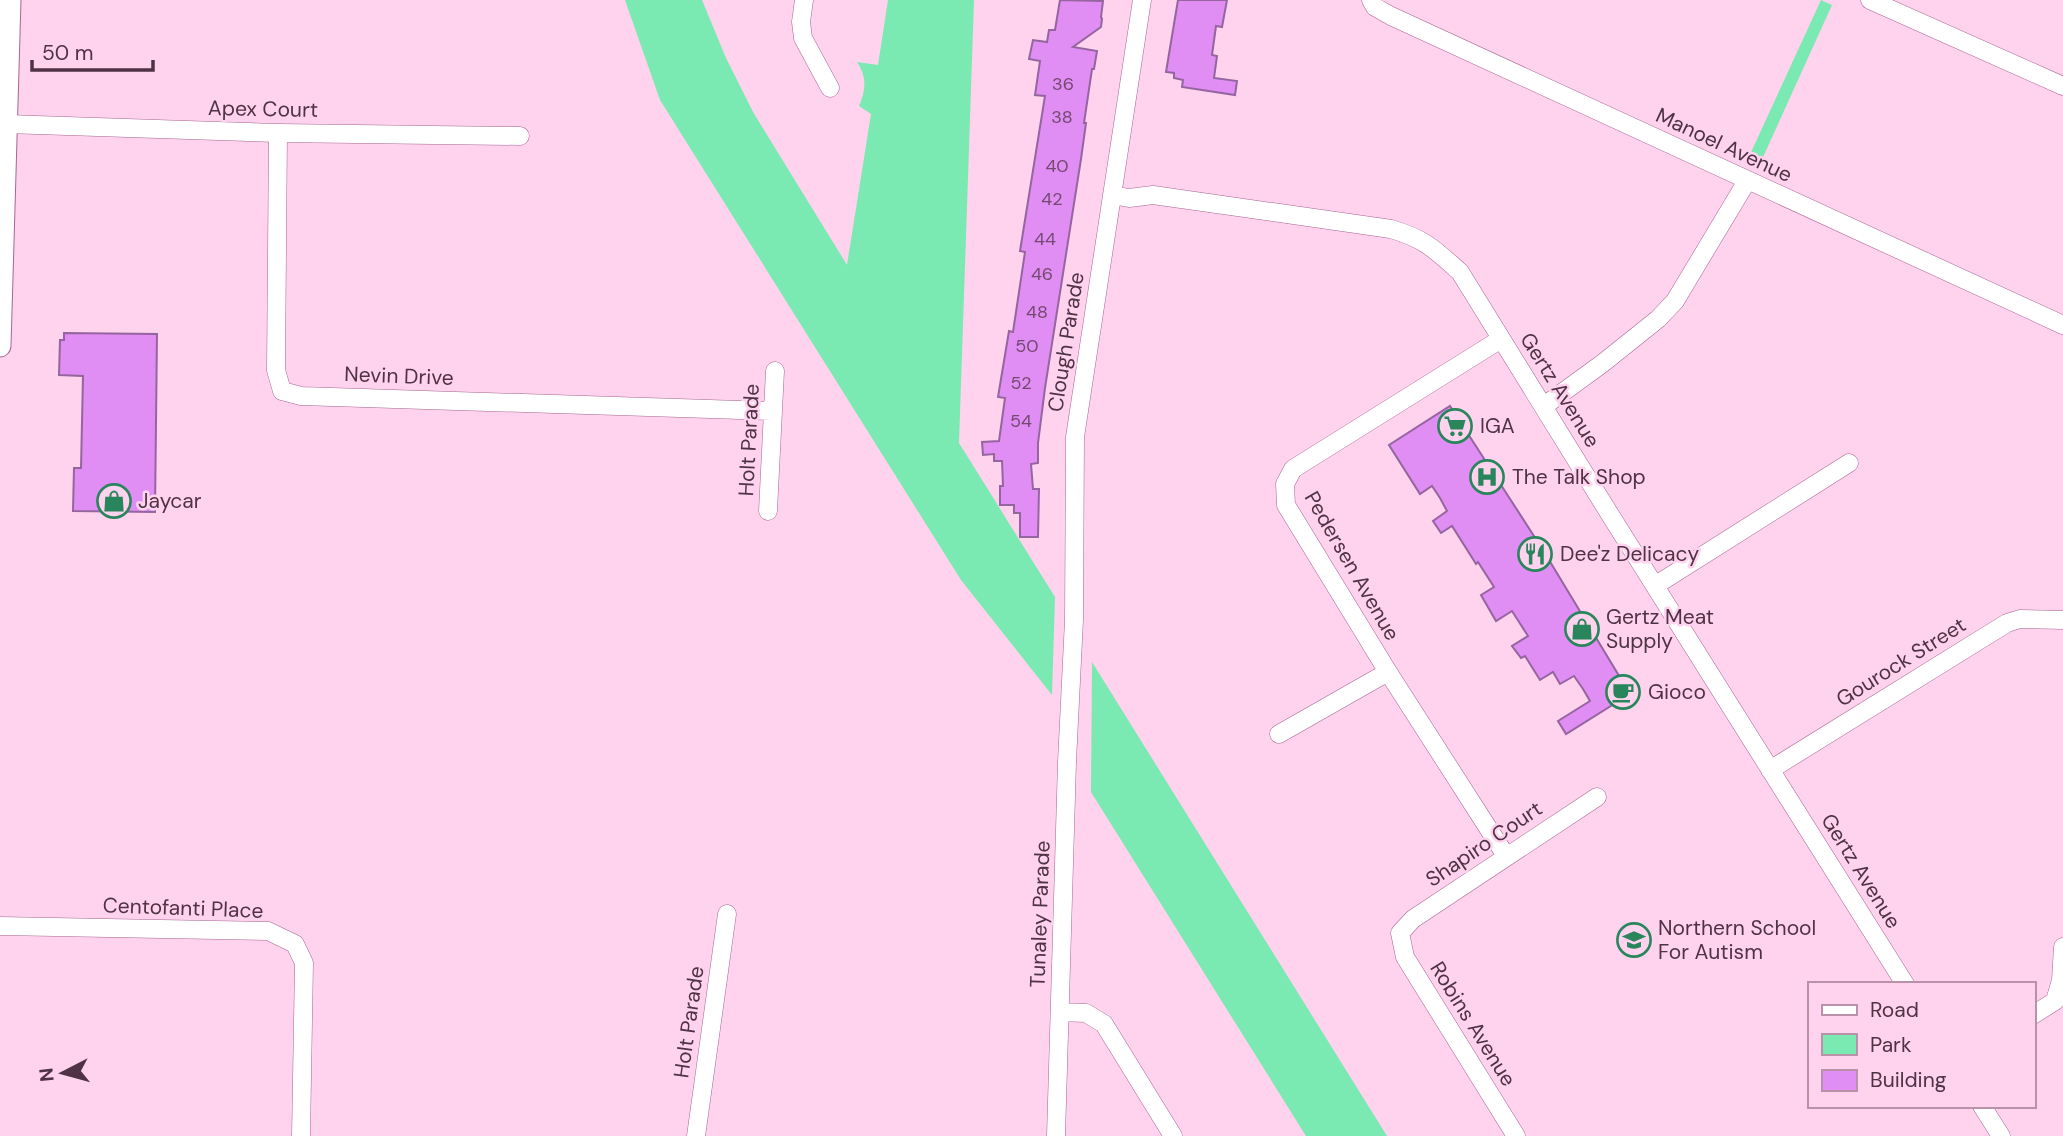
<svg xmlns="http://www.w3.org/2000/svg" width="2063" height="1136" font-family="'DM Sans',sans-serif">
  <rect width="100%" height="100%" fill="#ffd2ee"/>
  <!-- green -->
  <path fill="#7be9b2" d="M 625,0 L 702,0 L 726,58 L 753,112 L 847,265 L 871,114 L 859,106 C 866,90 867,77 857,62 L 878,65 L 888,0 L 974,0 L 959,443 L 1055,597 L 1052,695 L 961,580 L 660,100 Z
    M 1821,0 L 1832,5 L 1759,166 L 1747,161 Z
    M 1092,662 L 1387,1136 L 1306,1136 L 1091,792 Z"/>
  <!-- building -->
  <path fill="#e08ef3" stroke="#9565a0" stroke-width="2" d="M 1060,0 L 1103,1 L 1101,17 L 1102,19 L 1101,27 L 1073,47 L 1097,51 L 1094,69 L 1092,69 L 1084,123 L 1086,123 L 1081,159 L 1045,388 L 1038,443 L 1038,463 L 1031,464 L 1033,489 L 1039,489 L 1038,537 L 1020,537 L 1020,513 L 1014,513 L 1014,505 L 1000,505 L 1000,486 L 1003,486 L 1002,461 L 994,461 L 994,454 L 983,455 L 982,442 L 999,441 L 1005,398 L 998,397 L 1009,331 L 1013,332 L 1025,252 L 1020,251 L 1045,96 L 1035,95 L 1040,61 L 1029,59 L 1033,40 L 1047,42 L 1049,30 L 1055,30 Z
    M 1178,0 L 1227,0 L 1222,27 L 1216,26 L 1212,55 L 1217,56 L 1214,78 L 1237,81 L 1235,95 L 1182,87 L 1183,80 L 1174,78 L 1174,73 L 1166,72 Z
    M 64,333 L 157,334 L 155,512 L 73,511 L 74,468 L 81,468 L 83,376 L 59,375 L 60,340 L 64,340 Z
    M 1450,406 L 1543,550 L 1630,694 L 1566,734 L 1558,721 L 1590,701 L 1583,689 L 1574,676 L 1560,684 L 1553,672 L 1540,680 L 1525,656 L 1521,658 L 1512,646 L 1528,636 L 1512,611 L 1496,621 L 1481,595 L 1494,587 L 1478,562 L 1476,564 L 1452,526 L 1441,533 L 1433,521 L 1447,511 L 1440,498 L 1432,486 L 1420,494 L 1389,445 Z"/>
  <g fill="none" stroke-linecap="round" stroke-linejoin="round">
    <!-- minor casing -->
    <g stroke="#a86592" stroke-width="19">
      <path id="minor" d="M 804,0 L 801,22 L 803,38 L 830,88
        M 1371,0 L 1375,7 L 1391,16 L 2063,325
        M 1870,0 L 2063,86
        M 6,124 L 278,133 L 520,136
        M 278,133 L 276,370 L 282,391 L 301,396 L 773,411
        M 1112,195 L 1129,198 L 1153,195 L 1391,229 C 1425,239 1434,249 1460,272 L 1609,513 L 1905,984
        M 1501,339 L 1293,469 L 1285,484 L 1286,505 L 1388,672 L 1506,856
        M 1544,406 L 1603,363 L 1658,319 L 1675,301 L 1747,181
        M 768,511 L 775,371
        M 1656,585 L 1849,463
        M 1279,734 L 1388,672
        M 1770,770 L 2007,623 L 2020,619 L 2063,620
        M 0,926 L 268,931 L 295,944 L 304,963 L 301,1136
        M 1060,1012 L 1086,1013 L 1104,1024 L 1173,1136
        M 2033,1015 L 2055,1001 L 2061,980 L 2063,947
        M 1982,1106 L 2001,1136
        M 696,1136 L 727,914
        M 1056,1136 L 1067,762 L 1074,620 L 1075,437 L 1142,0
        M 1516,1136 L 1405,957 L 1400,933 L 1413,919 L 1597,797"/>
    </g>
    <!-- major casing -->
    <g stroke="#a86592" stroke-width="23">
      <path id="major" d="M 0,346 L 10,0"/>
    </g>
    <!-- minor -->
    <use href="#minor" stroke="#fff" stroke-width="18"/>
    <!-- major -->
    <use href="#major" stroke="#fff" stroke-width="21"/>
  </g>
  <!-- icons -->
  <defs>
    <g id="supermarket-ring" transform="scale(1.75)"><circle r="9.5" fill="#ffd2ee" stroke="#29865c" stroke-width="1.5"/><path d="M-6-5.5h2.5l.6 2H6L4.5 2H-2.5L-4.4-4H-6ZM-1.5 3.2a1.3 1.3 0 1 0 .1 0ZM3 3.2a1.3 1.3 0 1 0 .1 0Z" fill="#29865c"/></g>
    <g id="hospital-ring" transform="scale(1.75)"><circle r="9.5" fill="#ffd2ee" stroke="#29865c" stroke-width="1.5"/><path d="M-5-5h3v3.5h4V-5h3V5h-3V1.5h-4V5h-3Z" fill="#29865c"/></g>
    <g id="shop-ring" transform="scale(1.75)"><circle r="9.5" fill="#ffd2ee" stroke="#29865c" stroke-width="1.5"/><path d="M-5-2.5h2.3a2.7 3.5 0 0 1 5.4 0H5L5.5 6h-11ZM-1.5-2.5h3a1.5 2.3 0 0 0-3 0Z" fill="#29865c"/></g>
    <g id="restaurant-ring" transform="scale(1.75)"><circle r="9.5" fill="#ffd2ee" stroke="#29865c" stroke-width="1.5"/><path d="M-5-6h1v4h1v-4h1v4h1v-4h1v5L-1.5 .5V6h-2V.5L-5-1ZM5-6V6H3V1.5H1.5Q1.5-4 5-6Z" fill="#29865c"/></g>
    <g id="cafe-ring" transform="scale(1.75)"><circle r="9.5" fill="#ffd2ee" stroke="#29865c" stroke-width="1.5"/><path d="M-5.5-4.5H6V0H3Q3 3.5 0 3.5H-2.5Q-5.5 3.5-5.5 0ZM3-3.2v2h1.7v-2ZM-6 4.5H4V6H-6Z" fill="#29865c"/></g>
    <g id="school-ring" transform="scale(1.75)"><circle r="9.5" fill="#ffd2ee" stroke="#29865c" stroke-width="1.5"/><path d="M0-5L7-2L0 1L-7-2ZM-4 1L0 2.5L4 1V4Q0 6-4 4Z" fill="#29865c"/></g>
  </defs>
  <g fill-rule="evenodd">
    <use href="#supermarket-ring" x="1455" y="426"/>
    <use href="#hospital-ring" x="1487" y="477"/>
    <use href="#shop-ring" x="114" y="501"/>
    <use href="#restaurant-ring" x="1535" y="554"/>
    <use href="#shop-ring" x="1582" y="629"/>
    <use href="#cafe-ring" x="1623" y="692"/>
    <use href="#school-ring" x="1634" y="940"/>
  </g>
  <g text-anchor="middle" stroke-width="5" stroke-linejoin="round" paint-order="stroke">
    <!-- number labels -->
    <g font-size="18" fill="#734970">
      <text x="1063" y="90">36</text>
      <text x="1062" y="123">38</text>
      <text x="1057" y="172">40</text>
      <text x="1052" y="205">42</text>
      <text x="1045" y="245">44</text>
      <text x="1042" y="280">46</text>
      <text x="1037" y="318">48</text>
      <text x="1027" y="352">50</text>
      <text x="1021" y="389">52</text>
      <text x="1021" y="427">54</text>
    </g>
    <!-- street labels -->
    <g font-size="21" fill="#4f3245" stroke="#ffd2ee">
      <text transform="translate(263 109) rotate(1)" y="7">Apex Court</text>
      <text transform="translate(1724 145) rotate(25)" y="7">Manoel Avenue</text>
      <text transform="translate(1066 342) rotate(-81)" y="7">Clough Parade</text>
      <text transform="translate(399 376) rotate(2)" y="7">Nevin Drive</text>
      <text transform="translate(1560 390) rotate(58)" y="7">Gertz Avenue</text>
      <text transform="translate(749 440) rotate(-87)" y="7">Holt Parade</text>
      <text transform="translate(1352 566) rotate(60)" y="7">Pedersen Avenue</text>
      <text transform="translate(1901 662) rotate(-32)" y="7">Gourock Street</text>
      <text transform="translate(1484 844) rotate(-34)" y="7">Shapiro Court</text>
      <text transform="translate(1861 871) rotate(58)" y="7">Gertz Avenue</text>
      <text transform="translate(183 908) rotate(2)" y="7">Centofanti Place</text>
      <text transform="translate(1040 914) rotate(-88)" y="7">Tunaley Parade</text>
      <text transform="translate(689 1022) rotate(-82)" y="7">Holt Parade</text>
      <text transform="translate(1473 1024) rotate(58)" y="7">Robins Avenue</text>
    </g>
    <!-- poi labels -->
    <g font-size="21" fill="#4f3245" stroke="#ffd2ee" text-anchor="start">
      <text x="1480" y="433">IGA</text>
      <text x="1512" y="484">The Talk Shop</text>
      <text x="138" y="508">Jaycar</text>
      <text x="1560" y="561">Dee'z Delicacy</text>
      <text x="1606" y="624">Gertz Meat<tspan x="1606" dy="24">Supply</tspan></text>
      <text x="1648" y="699">Gioco</text>
      <text x="1658" y="935">Northern School<tspan x="1658" dy="24">For Autism</tspan></text>
    </g>
  </g>
  <!-- legend -->
  <rect x="1808" y="982" width="228" height="126" fill="#ffd2ee" stroke="#b992aa" stroke-width="2"/>
  <rect x="1822" y="1005" width="35" height="10" fill="#ffffff" stroke="#b992aa" stroke-width="2"/>
  <text x="1870" y="1017" font-size="21" fill="#4f3245">Road</text>
  <rect x="1822" y="1034" width="35" height="21" fill="#7be9b2" stroke="#b992aa" stroke-width="2"/>
  <text x="1870" y="1052" font-size="21" fill="#4f3245">Park</text>
  <rect x="1822" y="1070" width="35" height="21" fill="#e08ef3" stroke="#b992aa" stroke-width="2"/>
  <text x="1870" y="1087" font-size="21" fill="#4f3245">Building</text>
  <!-- north arrow -->
  <g transform="translate(63 1073) rotate(264)" stroke="#ffd2ee" stroke-width="5" paint-order="stroke">
  <path d="M0-5L12 26L0 18L-12 26Z" fill="#4f3245"/>
  <text y="-10" font-size="19" font-weight="bold" text-anchor="middle" fill="#4f3245">N</text>
  </g>
  <!-- scale -->
  <path d="M32 60v10h121v-10" fill="none" stroke="#4f3245" stroke-width="3.5"/>
  <text x="42" y="60" font-size="21" fill="#4f3245" stroke="#ffd2ee" stroke-width="5" paint-order="stroke">50 m</text>
</svg>
